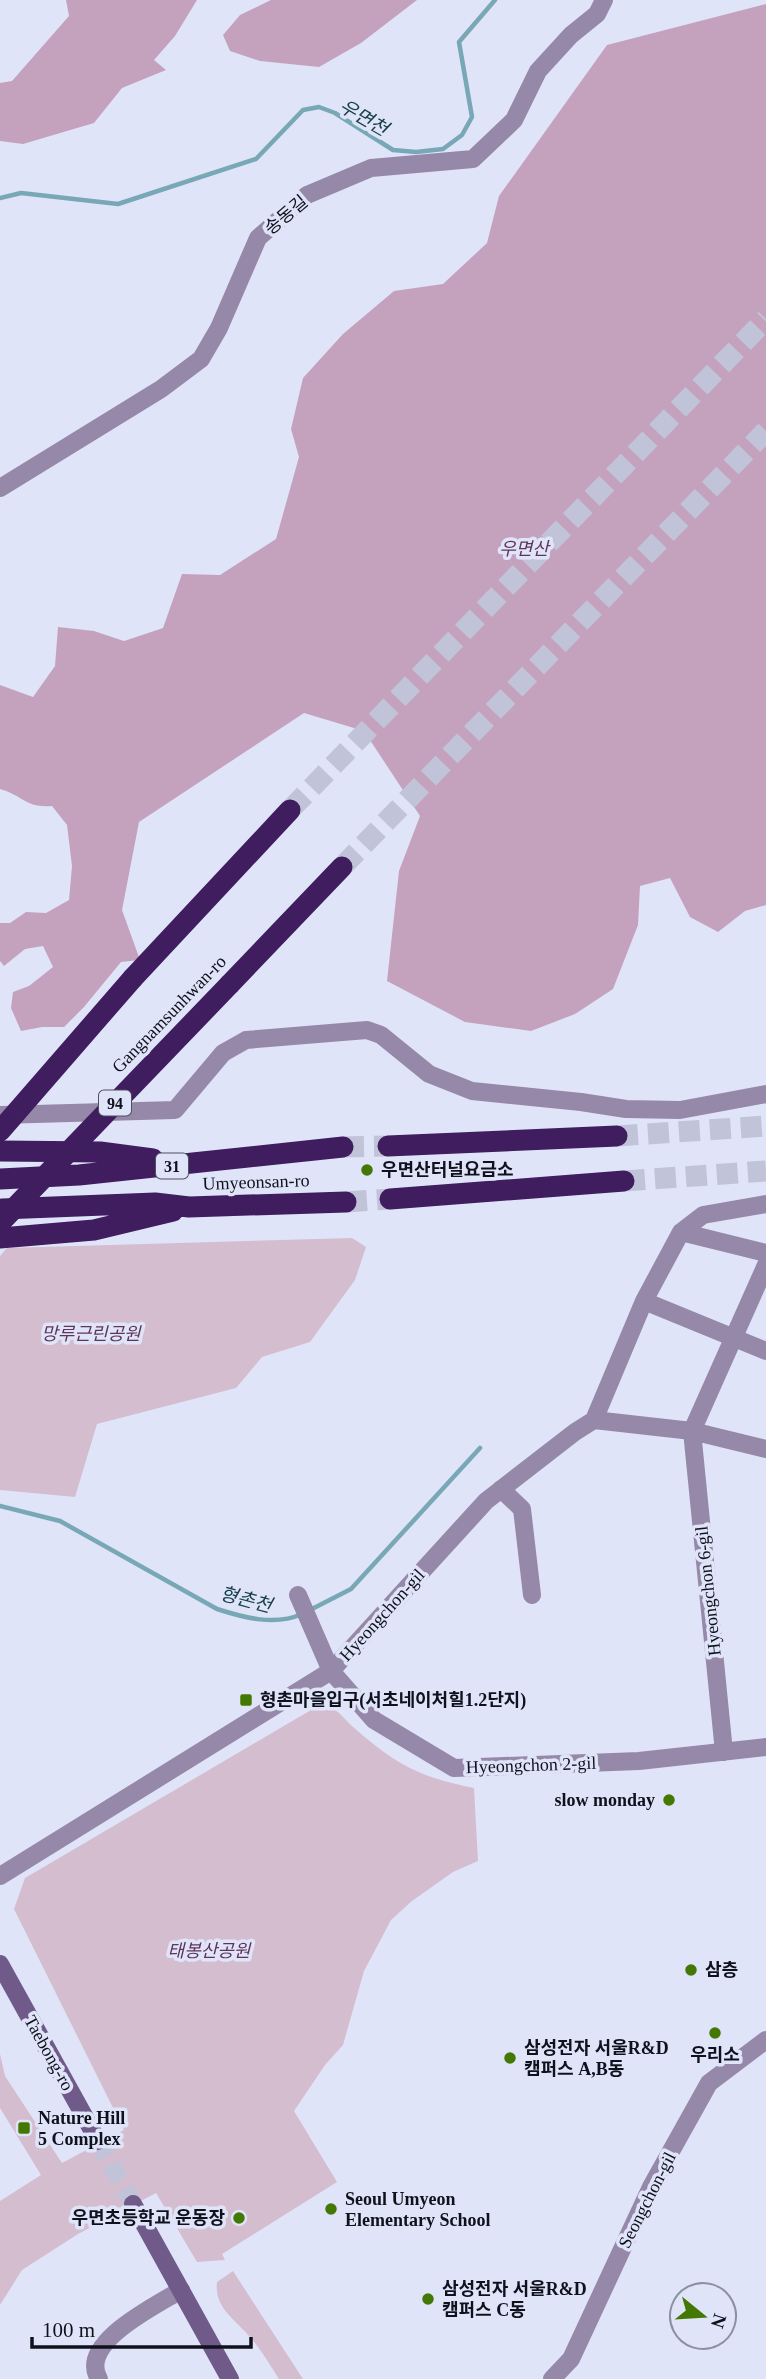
<svg xmlns="http://www.w3.org/2000/svg" width="766" height="2379" font-family="'Times New Roman','Noto Sans KR',serif">
  <rect width="100%" height="100%" fill="#e0e4f9"/>
  <!-- green -->
  <path fill="#d5bdd0" d="M 352,1238 L 366,1247 L 355,1280 L 310,1342 L 262,1357 L 236,1388 L 97,1424 L 75,1497 L 0,1490 L 0,1256 L 7,1248 Z
    M 327,1706 C 339,1710 343,1718 352,1726 C 364,1737 378,1748 391,1757 C 416,1774 444,1782 474,1788 L 478,1861 L 453,1872 L 412,1901 L 391,1920 L 364,1971 L 343,2045 L 325,2065 L 294,2111 L 337,2182 L 222,2254 L 225,2260 L 197,2262 L 156,2193 L 78,2234 L 22,2270 L 0,2305 L 0,2201 L 41,2175 L 0,2108 L 0,2054 L 5,2076 L 62,2163 L 124,2130 L 14,1909 L 25,1878 L 311,1710 Z
    M 233,2271 L 303,2379 L 279,2379 C 270,2365 261,2349 250,2337 C 235,2319 214,2308 217,2282 Z"/>
  <!-- forest -->
  <path fill="#c4a2bd" d="M 66,0 L 197,0 L 175,36 L 154,60 L 166,70 L 122,88 L 94,123 L 23,144 L 0,141 L 0,83 L 12,81 L 69,16 Z
    M 271,0 L 417,0 L 361,43 L 319,67 L 260,61 L 230,51 L 223,35 L 240,15 Z
    M 766,4 L 766,905 L 745,911 L 718,932 L 690,917 L 670,878 L 640,886 L 638,925 L 613,989 L 575,1014 L 531,1031 L 465,1022 L 387,981 L 399,871 L 420,816 L 364,731 L 304,713 L 139,822 L 122,910 L 140,960 L 121,962 L 84,1007 L 64,1027 L 42,1027 L 21,1031 L 11,1008 L 13,992 L 29,986 L 53,967 L 43,946 L 25,949 L 4,966 L 0,961 L 0,923 L 10,923 L 26,912 L 46,913 L 69,900 L 72,866 L 67,825 L 52,806 C 25,808 24,796 0,789 L 0,685 L 33,697 L 55,666 L 58,627 L 94,631 L 124,641 L 163,628 L 182,574 L 220,575 L 276,539 L 299,457 L 291,429 L 303,378 L 343,334 L 394,291 L 443,284 L 487,243 L 499,196 L 607,45 Z"/>
  <g fill="none" stroke-linecap="round" stroke-linejoin="round">
    <!-- stream -->
    <path stroke="#78a7b6" stroke-width="4.5" d="M 0,198 L 21,193 L 118,204 L 256,159 L 303,110 L 319,107 L 335,113 L 393,150 L 416,152 L 443,149 L 462,135 L 472,117 L 459,42 L 495,0
      M 0,1506 L 60,1521 L 217,1609 C 245,1618 275,1626 302,1614
      M 310,1610 L 351,1589 L 480,1448"/>
    <!-- secondary-tunnel -->
    <path stroke="#c1c4d8" stroke-width="18" stroke-dasharray="18 9" stroke-linecap="butt" d="M 98,2141 L 133,2204"/>
    <!-- highway-tunnel -->
    <path stroke="#c1c4d8" stroke-width="21" stroke-dasharray="21 10" stroke-linecap="butt" d="M 290,810 L 766,319
      M 342,867 L 766,431
      M 617,1136 L 766,1126
      M 343,1147 L 388,1146
      M 624,1181 L 766,1171
      M 346,1202 L 390,1199"/>
    <!-- street -->
    <path stroke="#9688a9" stroke-width="18" d="M 0,488 L 161,389 L 201,359 L 219,328 L 258,238 L 307,195 L 371,168 L 473,159 L 514,120 L 538,71 L 571,35 L 597,14 L 604,0
      M 0,1115 L 175,1110 L 223,1053 L 246,1040 L 367,1030 L 381,1035 L 429,1074 L 472,1091 L 581,1102 L 626,1109 L 680,1110 L 766,1094
      M 681,1232 L 703,1215 L 766,1204
      M 644,1301 L 766,1351
      M 594,1420 L 644,1301 L 681,1232 L 766,1253
      M 501,1489 L 522,1509 L 532,1595
      M 298,1595 L 331,1671 L 374,1720 L 454,1768 L 639,1761 L 766,1747
      M 724,1752 L 692,1431 L 766,1265
      M 0,1876 L 331,1671 L 486,1501 L 575,1432 L 594,1420 L 692,1431 L 766,1449
      M 99,2379 C 77,2343 157,2305 181,2290
      M 552,2379 L 571,2359 L 651,2187 L 709,2083 L 766,2040"/>
    <!-- secondary -->
    <path stroke="#705a8a" stroke-width="18" d="M 0,1964 L 98,2141
      M 133,2204 L 230,2379"/>
    <!-- highway -->
    <path stroke="#3f1d5f" stroke-width="21" d="M 133,978 L 290,810
      M 230,984 L 342,867
      M 388,1146 L 617,1136
      M 0,1151 L 100,1152 L 153,1159
      M 0,1179 L 79,1175 L 343,1147
      M 390,1199 L 624,1181
      M 2,1209 L 155,1203 L 189,1207 L 346,1202
      M 0,1238 L 94,1230 L 173,1211"/>
    <!-- highway-bridge -->
    <path stroke="#3f1d5f" stroke-width="21" d="M 0,1131 L 133,978
      M 0,1223 L 230,984"/>
  </g>
  <!-- markers -->
  <g fill="#447804" stroke="#e0e4f9" stroke-width="2.5">
    <circle cx="367" cy="1170" r="7"/>
    <rect x="239" y="1693" width="14" height="14" rx="3.5"/>
    <circle cx="669" cy="1800" r="7"/>
    <circle cx="691" cy="1970" r="7"/>
    <circle cx="715" cy="2033" r="7"/>
    <circle cx="510" cy="2058" r="7"/>
    <rect x="17" y="2121" width="14" height="14" rx="3.5"/>
    <circle cx="331" cy="2209" r="7"/>
    <circle cx="239" cy="2218" r="7"/>
    <circle cx="428" cy="2299" r="7"/>
  </g>
  <g text-anchor="middle" stroke-width="7" stroke-linejoin="round" paint-order="stroke">
    <!-- shield labels -->
    <g fill="#e0e4f9" stroke="#4e505e" stroke-width="2">
      <rect x="99" y="1090.5" width="32" height="25" rx="5"/>
      <rect x="156" y="1153.5" width="32" height="25" rx="5"/>
    </g>
    <g font-size="16" font-weight="bold" fill="#0f111c">
      <text x="115" y="1109">94</text>
      <text x="172" y="1172">31</text>
    </g>
    <!-- street labels -->
    <g font-size="18" fill="#0f111c" stroke="#e0e4f9">
      <text transform="translate(286 215) rotate(-40)" y="6">송동길</text>
      <text transform="translate(169 1014) rotate(-46)" y="6">Gangnamsunhwan-ro</text>
      <text transform="translate(256 1182) rotate(-2)" y="6">Umyeonsan-ro</text>
      <text transform="translate(708 1591) rotate(-96)" y="6">Hyeongchon 6-gil</text>
      <text transform="translate(382 1615) rotate(-48)" y="6">Hyeongchon-gil</text>
      <text transform="translate(531 1765) rotate(-2)" y="6">Hyeongchon 2-gil</text>
      <text transform="translate(49 2053) rotate(61)" y="6">Taebong-ro</text>
      <text transform="translate(647 2200) rotate(-63)" y="6">Seongchon-gil</text>
    </g>
    <!-- park labels -->
    <g font-size="18" font-style="italic" fill="#603359" stroke="#e0e4f9">
      <text x="524" y="555">우면산</text>
      <text x="91" y="1340">망루근린공원</text>
      <text x="209" y="1957">태봉산공원</text>
    </g>
    <!-- poi labels -->
    <g font-size="18" font-weight="bold" fill="#0f111c" stroke="#e0e4f9" text-anchor="start">
      <text x="381" y="1176">우면산터널요금소</text>
      <text x="260" y="1706">형촌마을입구(서초네이처힐1.2단지)</text>
      <text x="655" y="1806" text-anchor="end">slow monday</text>
      <text x="705" y="1976">삼층</text>
      <text x="524" y="2054">삼성전자 서울R&amp;D<tspan x="524" dy="21">캠퍼스 A,B동</tspan></text>
      <text x="715" y="2061" text-anchor="middle">우리소</text>
      <text x="38" y="2124">Nature Hill<tspan x="38" dy="21">5 Complex</tspan></text>
      <text x="345" y="2205">Seoul Umyeon<tspan x="345" dy="21">Elementary School</tspan></text>
      <text x="225" y="2224" text-anchor="end">우면초등학교 운동장</text>
      <text x="442" y="2295">삼성전자 서울R&amp;D<tspan x="442" dy="21">캠퍼스 C동</tspan></text>
    </g>
    <!-- water labels -->
    <g font-size="19" font-style="italic" fill="#16414d" stroke="#e0e4f9">
      <text transform="translate(364 117) rotate(30)" y="7">우면천</text>
      <text transform="translate(246 1599) rotate(15)" y="7">형촌천</text>
    </g>
  </g>
  <!-- north arrow -->
  <g transform="translate(703 2316) rotate(108)"><circle r="33" fill="#e0e4f9" stroke="#8c90a1" stroke-width="2"/>
  <path d="M0-5L12 26L0 18L-12 26Z" fill="#447804"/>
  <text y="-10" font-size="19" font-weight="bold" text-anchor="middle" fill="#0f111c">N</text>
  </g>
  <!-- scale -->
  <path d="M32 2337v10h219v-10" fill="none" stroke="#0f111c" stroke-width="3.5"/>
  <text x="42" y="2337" font-size="21" fill="#0f111c" stroke="#e0e4f9" stroke-width="5" paint-order="stroke">100 m</text>
</svg>
